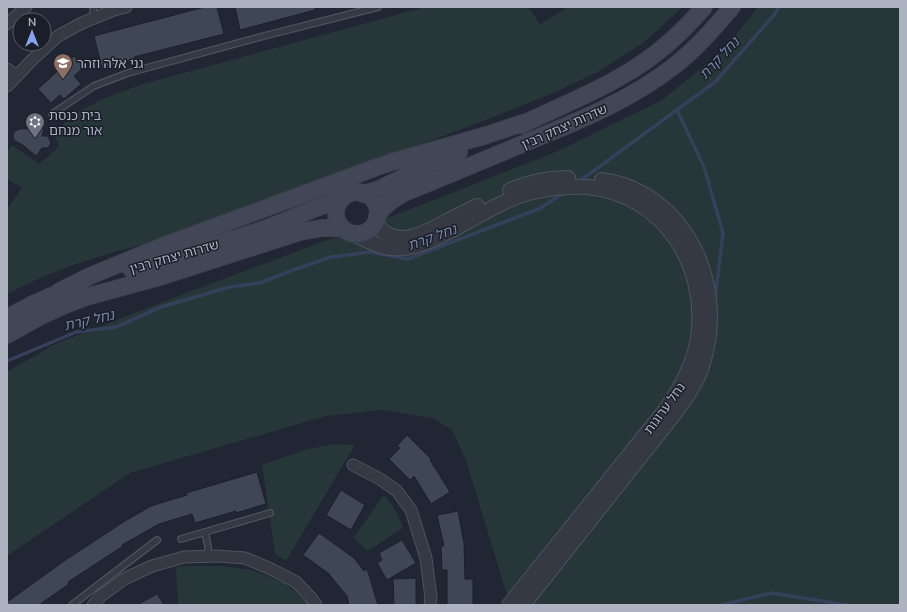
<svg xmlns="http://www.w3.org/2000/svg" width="907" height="612" font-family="'Nunito Sans','Noto Sans Hebrew',sans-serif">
  <rect width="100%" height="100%" fill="#202633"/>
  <!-- green -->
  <path fill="#263639" d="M 425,7 L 528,7 L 540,24 L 568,7 L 682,7 L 674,15 L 643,43 L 596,73 L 553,93 L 496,116 L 242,213 L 178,236 L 121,250 L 73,265 L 31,282 L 7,294 L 7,209 L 22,188 L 7,179 L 7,152 L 12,145 L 39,164 L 59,147 L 54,132 L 81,110 L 105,98 L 143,84 Z
    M 758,7 L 900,7 L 900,605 L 518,605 L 506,592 L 466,460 L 452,430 L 432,418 L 382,410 L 326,416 L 130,473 L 7,556 L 7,372 L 55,344 L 194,290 L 421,205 L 558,151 L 662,100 L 724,50 Z
    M 334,444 L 355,445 L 286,561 L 275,554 L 262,465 L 304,450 Z
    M 384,495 C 394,505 398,515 403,528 L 368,551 L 353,538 Z
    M 189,566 L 222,566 L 253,570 L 286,584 L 309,605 L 178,605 L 176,567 Z"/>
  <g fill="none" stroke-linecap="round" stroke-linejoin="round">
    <!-- stream -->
    <path stroke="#35405a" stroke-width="3.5" d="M 677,110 L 704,167 L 723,233 L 715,298
      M 577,183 L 715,82 L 774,15 L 779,7
      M 7,361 L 76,332 L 116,327 L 161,307 L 230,287 L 260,283 L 293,270 L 331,257 L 370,252 L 408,259 L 541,208 L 564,192
      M 721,605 L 771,593 L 847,605"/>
  </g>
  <!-- building -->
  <path fill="#3f4656" stroke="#1b202b" d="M 205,7 L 217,7 L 224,34 L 134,57 L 135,59 L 102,68 L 94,36 Z
    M 235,7 L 315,7 L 315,10 L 240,30 Z
    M 74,56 L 84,67 L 74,76 L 81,84 L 64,99 L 60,95 L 51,103 L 38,89 Z
    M 44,128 L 42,136 L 48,136 L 51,143 L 48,148 L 42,148 L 36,156 L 24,146 L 14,140 L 13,136 L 14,132 L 19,129 Z
    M 407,435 L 431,459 L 430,460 L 450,492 L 431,504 L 414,476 L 410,480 L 389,459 L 400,448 L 397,446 Z
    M 257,472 L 266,504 L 236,513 L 236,511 L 195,523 L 192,514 L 159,524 L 122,545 L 123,546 L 68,582 L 69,584 L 39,605 L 7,605 L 7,602 L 67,559 L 125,521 L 151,506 L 187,495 L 186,493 Z
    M 341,490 L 365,505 L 351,530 L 326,515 Z
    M 458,511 L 464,543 L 465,579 L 473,579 L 473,605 L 447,605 L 447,570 L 442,570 L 441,546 L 444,546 L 437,515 Z
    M 319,533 L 354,558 L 364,571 L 367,569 L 378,605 L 349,605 L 347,596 L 328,573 L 303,555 Z
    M 402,540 L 416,563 L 387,580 L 377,563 L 382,560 L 379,553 Z
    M 416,578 L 416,605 L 394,605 L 393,579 Z
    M 157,594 L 164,605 L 137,605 Z"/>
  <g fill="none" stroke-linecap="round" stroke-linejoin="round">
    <!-- service casing -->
    <g stroke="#4e535f" stroke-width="8">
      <path id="service" d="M 93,7 L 94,18
        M 52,114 L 94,86 L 128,73 L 264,36 L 378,7
        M 205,532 L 208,546 L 208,556
        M 181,539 L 270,513
        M 72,605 L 157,540"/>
    </g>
    <!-- minor casing -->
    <g stroke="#4e535f" stroke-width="13">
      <path id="minor" d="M 7,24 L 26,7
        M 7,69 L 17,76
        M 7,86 L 33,59 L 58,36 L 82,23 L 114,10 L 126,7
        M 353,465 L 380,479 L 397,491 L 411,510 L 426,558 L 431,598 L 430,605
        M 93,605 L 101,596 L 124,579 L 152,566 L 184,557 L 217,556 L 245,558 L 271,569 L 296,582 L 312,599 L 316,605"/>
    </g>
    <!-- tertiary casing -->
    <g stroke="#4e535f" stroke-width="16">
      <path id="tertiary" d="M 510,190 C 529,182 547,178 568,178
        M 376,219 C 378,228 381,231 389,235 C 408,244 430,230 447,221 C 457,216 467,211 477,206
        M 353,234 C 365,239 377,247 390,248 C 415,251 436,238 458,227 C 480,215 504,200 528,193 C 548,188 569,186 588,187 C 664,195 708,265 698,338 C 694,364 681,387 666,409 L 509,605
        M 523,605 L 671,418 C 684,401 697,384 703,363 C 727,286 688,193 602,180"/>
    </g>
    <!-- secondary casing -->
    <g stroke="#3d424e" stroke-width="18">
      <path id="secondary" d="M 521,125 C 560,106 602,90 638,66 C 663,50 685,29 704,7
        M336 213a21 21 0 1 1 42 0a21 21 0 1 1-42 0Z
        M 363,194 L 379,189 L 437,161 L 459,152
        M 377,215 C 385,205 391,200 402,194 C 445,176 488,158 532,140 C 581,120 632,99 674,66 C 696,49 714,28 732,7
        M 131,269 L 231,240 L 267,228 L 344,197
        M 58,292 L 90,276 L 163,246 L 377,167 L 392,162 L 487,135 L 529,121
        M 7,318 L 33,304 L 67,289
        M 7,335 L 43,315 L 65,305 L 86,297 L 163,276 L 300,232 L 322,228 L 341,228"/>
    </g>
    <!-- service -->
    <use href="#service" stroke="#343944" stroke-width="5.5"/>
    <!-- minor -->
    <use href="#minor" stroke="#343944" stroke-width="11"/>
    <!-- tertiary -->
    <use href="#tertiary" stroke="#343944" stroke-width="14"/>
    <!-- secondary -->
    <use href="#secondary" stroke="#424757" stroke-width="16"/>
  </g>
  <!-- icons -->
  <defs>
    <g id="school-pin" transform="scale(1)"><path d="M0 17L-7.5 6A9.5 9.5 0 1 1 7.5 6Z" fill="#8d6e63" stroke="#191e29"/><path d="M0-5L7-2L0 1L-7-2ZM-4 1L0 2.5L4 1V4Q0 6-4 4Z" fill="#fff"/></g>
    <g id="synagogue-pin" transform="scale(1)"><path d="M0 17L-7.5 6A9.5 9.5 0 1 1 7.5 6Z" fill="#6b7280" stroke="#191e29"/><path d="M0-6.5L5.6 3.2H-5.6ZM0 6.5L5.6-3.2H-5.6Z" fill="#fff"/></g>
  </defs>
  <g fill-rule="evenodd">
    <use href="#school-pin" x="63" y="63"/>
    <use href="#synagogue-pin" x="35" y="122"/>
  </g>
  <g text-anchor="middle" stroke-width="3" stroke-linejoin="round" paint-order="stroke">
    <!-- poi labels -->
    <g font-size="13" fill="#adb3c1" stroke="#191e29" text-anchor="start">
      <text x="77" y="68">גני אלה וזהר</text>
      <text x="49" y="120">בית כנסת<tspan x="49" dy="15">אור מנחם</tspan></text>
    </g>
    <!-- street labels -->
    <g font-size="13" fill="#adb3c1" stroke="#191e29">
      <text transform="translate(564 126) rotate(-24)" y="5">שדרות יצחק רבין</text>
      <text transform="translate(174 256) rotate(-16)" y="5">שדרות יצחק רבין</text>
      <text transform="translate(664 408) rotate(-54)" y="5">נחל ערוגות</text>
    </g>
    <!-- water labels -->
    <g font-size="14" font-style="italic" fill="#7887a8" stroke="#191e29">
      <text transform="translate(719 58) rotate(-47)" y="5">נחל קרת</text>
      <text transform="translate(432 237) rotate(-20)" y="5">נחל קרת</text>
      <text transform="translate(89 320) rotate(-13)" y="5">נחל קרת</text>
    </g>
  </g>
  <!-- border -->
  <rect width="907" height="612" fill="none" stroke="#adb3c1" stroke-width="16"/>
  <!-- north arrow -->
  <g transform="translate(32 32)"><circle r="19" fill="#191e29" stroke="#545a66"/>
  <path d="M0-3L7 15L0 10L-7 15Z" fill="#85a2ee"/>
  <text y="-6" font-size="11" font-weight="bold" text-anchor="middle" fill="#adb3c1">N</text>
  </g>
</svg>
